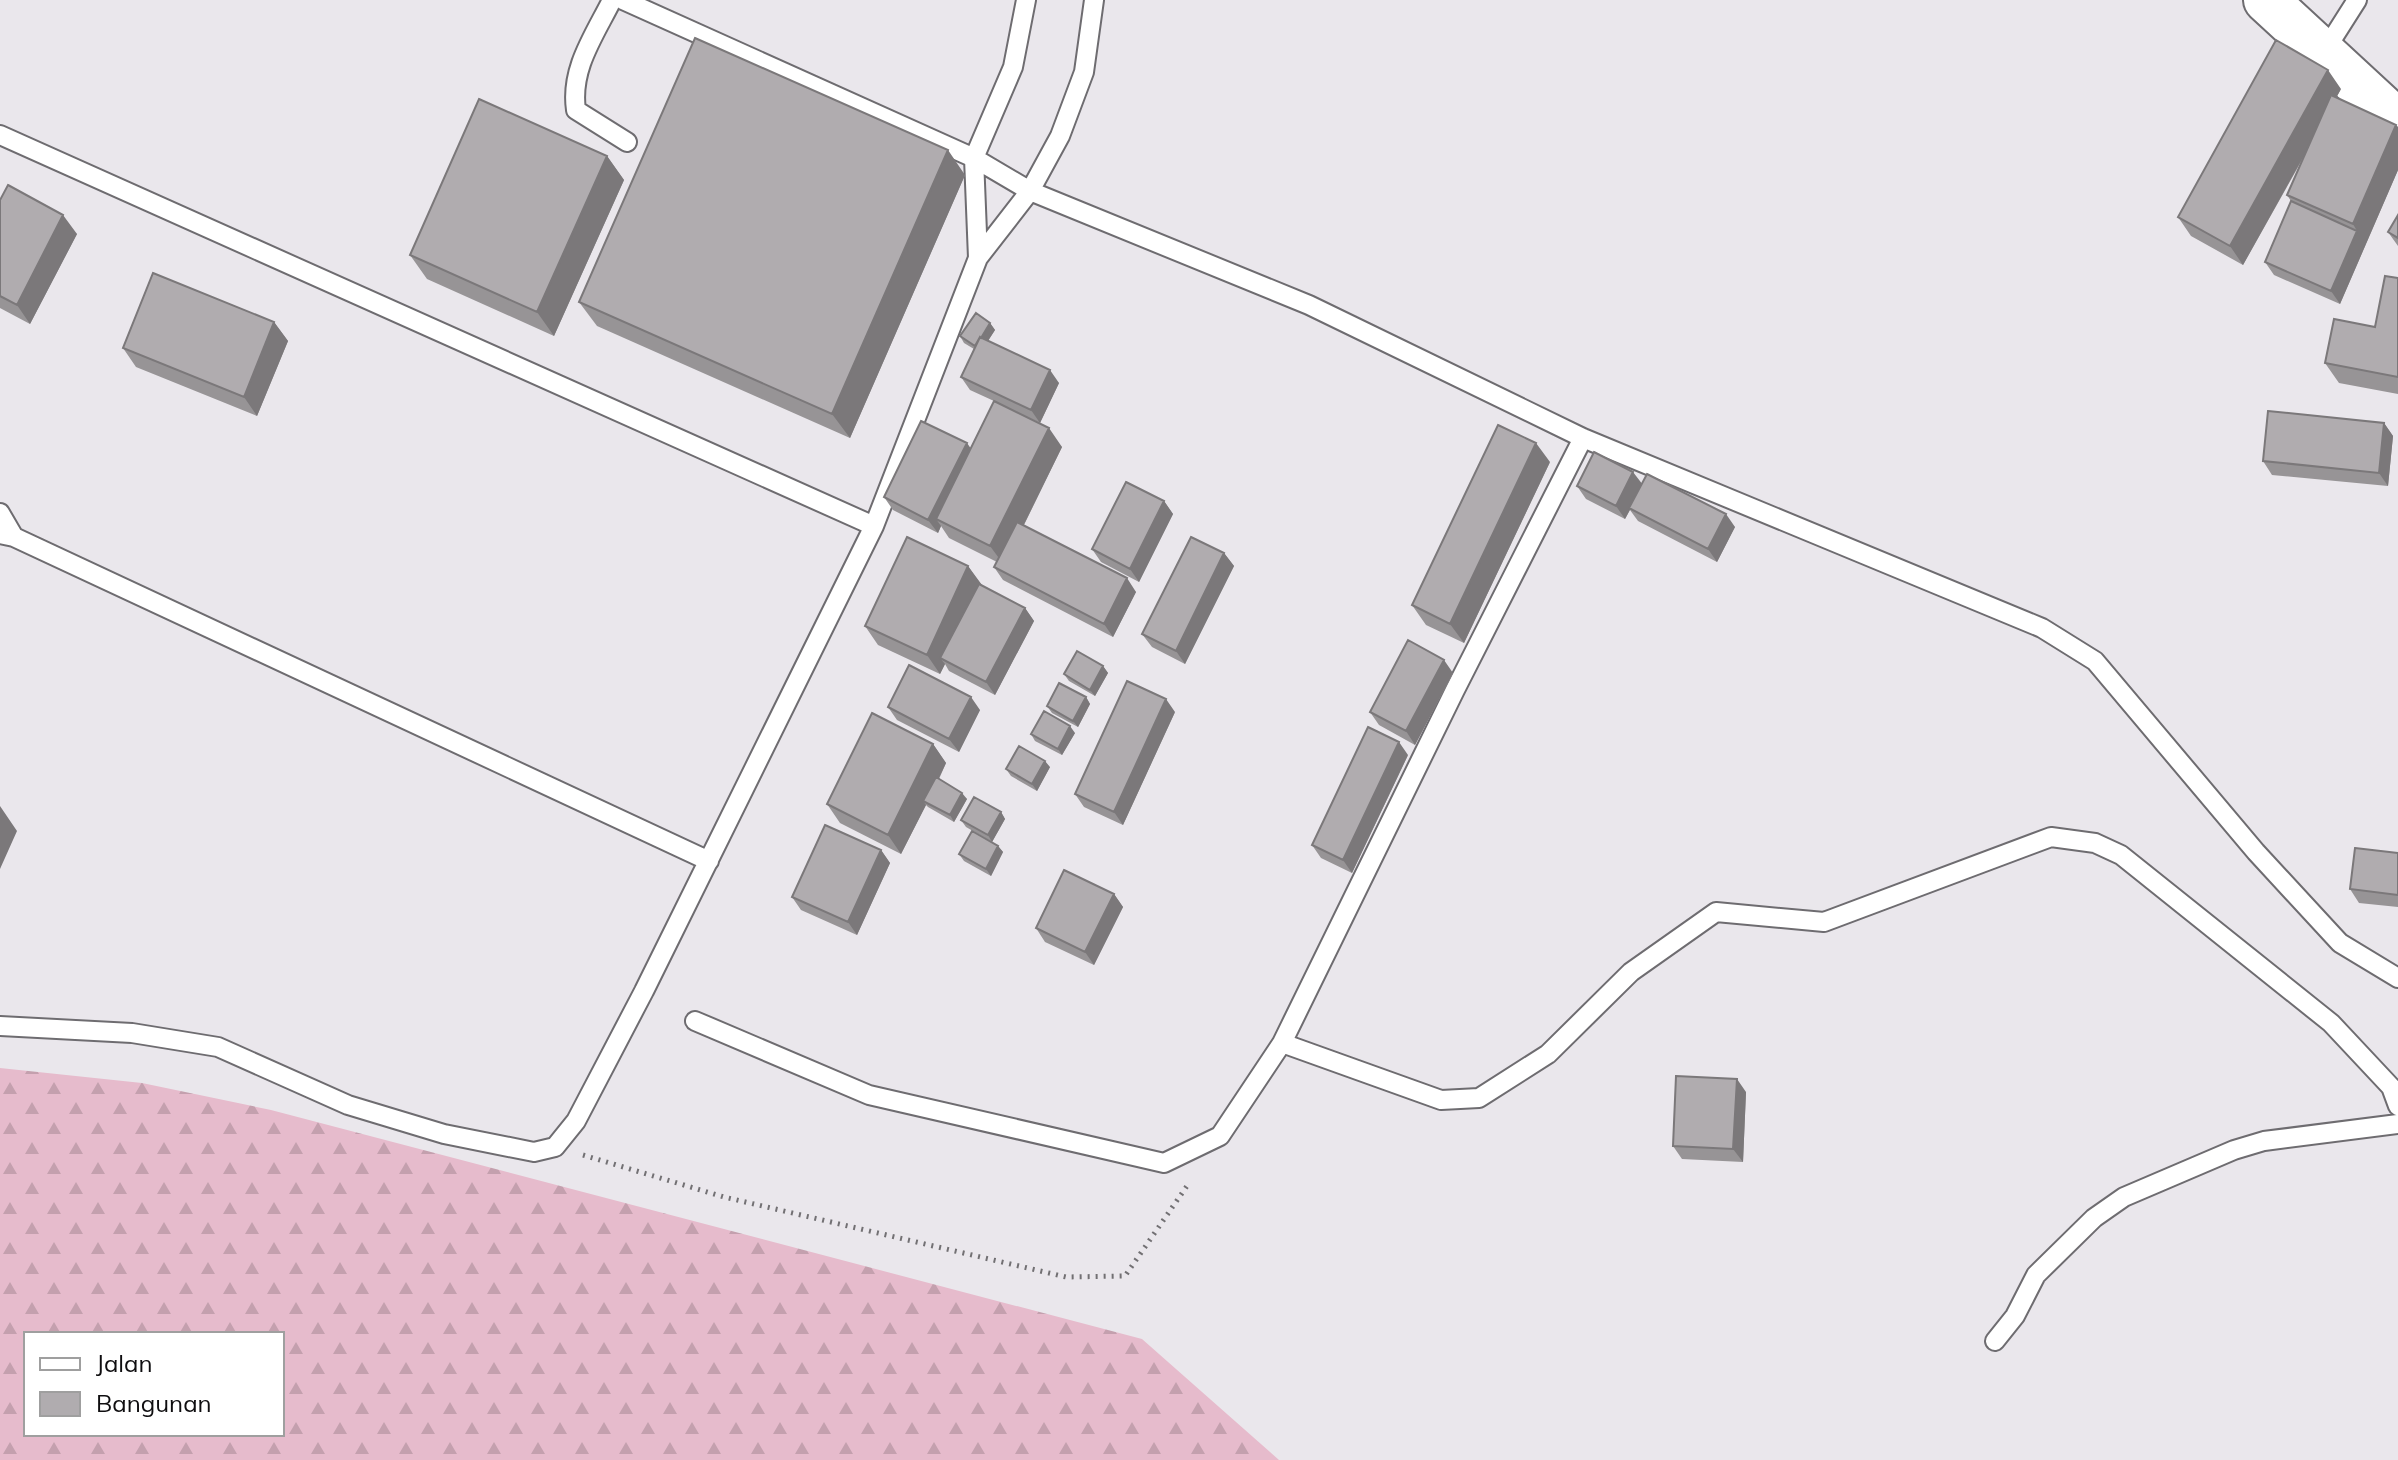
<svg xmlns="http://www.w3.org/2000/svg" width="2398" height="1460" font-family="Mulish,sans-serif">
  <defs>
    <pattern id="forest-firs" width="22" height="20" patternUnits="userSpaceOnUse" patternTransform="scale(2)"><rect width="22" height="20" fill="#e6bbcc"/><path d="M5 1l3.5 6h-7zM16 11l3.5 6h-7z" fill="#c4a0ae"/></pattern>
  </defs>
  <rect width="100%" height="100%" fill="#eae7ec"/>
  <!-- forest -->
  <path fill="url(#forest-firs)" fill-rule="evenodd" d="M 0,1068 L 142,1083 L 271,1110 L 1142,1339 L 1279,1460 L 0,1460 ZM 26,1334 L 282,1334 L 282,1434 L 26,1434 Z"/>
  <g fill="none" stroke-linecap="round" stroke-linejoin="round">
    <!-- service casing -->
    <g stroke="#6e6c70" stroke-width="22">
      <path id="service" d="M 612,0 C 594,36 570,69 576,110 L 627,142
        M 623,0 L 974,158 L 1030,191 L 1309,305 L 1583,438 L 2042,628 L 2095,661 L 2256,852 L 2340,943 L 2398,978
        M 2324,52 L 2357,0
        M 0,135 L 874,526
        M 978,258 L 974,158 L 1013,67 L 1026,0
        M 0,513 L 14,537
        M 0,534 L 14,537 L 709,861
        M 695,1021 L 869,1095 L 1164,1163 L 1220,1136 L 1282,1043 L 1455,690 L 1583,438
        M 0,1026 L 132,1033 L 218,1047 L 348,1105 L 444,1134 L 534,1152 L 555,1147 L 576,1121 L 644,991 L 874,526 L 978,258 L 1030,191 L 1060,136 L 1084,72 L 1094,0
        M 1282,1043 L 1441,1100 L 1479,1098 L 1548,1054 L 1631,972 L 1716,912 L 1824,922 L 2051,837 L 2095,843 L 2121,855 L 2331,1023 L 2391,1087 L 2398,1106
        M 1995,1341 L 2015,1316 L 2036,1275 L 2094,1218 L 2124,1197 L 2234,1150 L 2264,1141 L 2398,1124"/>
    </g>
    <!-- secondary casing -->
    <g stroke="#6e6c70" stroke-width="48">
      <path id="secondary" d="M 2266,0 L 2398,122"/>
    </g>
    <!-- path -->
    <path stroke="#727073" stroke-width="5" stroke-dasharray="2 6" stroke-linecap="butt" d="M 583,1155 L 724,1197 L 1066,1277 L 1125,1276 L 1189,1183"/>
    <!-- service -->
    <use href="#service" stroke="#fff" stroke-width="18"/>
    <!-- secondary -->
    <use href="#secondary" stroke="#fff" stroke-width="44"/>
  </g>
  <!-- wall -->
  <path fill="#979496" d="M 2341,89 L 2336,98 L 2398,127 L 2398,170 L 2340,304 L 2274,275 L 2265,262 L 2291,201 L 2287,195 L 2306,153 L 2243,265 L 2191,236 L 2178,217 Z
    M 607,156 L 624,180 L 554,336 L 427,279 L 410,255 Z
    M 965,175 L 850,438 L 597,326 L 579,302 Z
    M 0,200 L 77,234 L 30,324 L 0,308 Z
    M 2398,215 L 2398,246 L 2388,232 Z
    M 2398,278 L 2398,394 L 2339,383 L 2325,363 L 2375,327 Z
    M 274,322 L 288,341 L 257,416 L 136,367 L 123,348 Z
    M 990,323 L 995,330 L 988,341 L 1059,383 L 1040,423 L 1004,406 L 1062,447 L 1024,525 L 1136,592 L 1113,637 L 1003,580 L 994,567 L 997,562 L 949,538 L 941,526 L 938,533 L 893,510 L 884,497 L 970,449 L 994,401 L 970,390 L 961,377 L 974,349 L 964,343 L 960,336 Z
    M 2384,423 L 2393,436 L 2388,486 L 2272,475 L 2263,461 Z
    M 1550,462 L 1464,643 L 1426,625 L 1412,605 Z
    M 1642,483 L 1735,527 L 1717,562 L 1638,521 L 1630,510 L 1625,519 L 1586,499 L 1577,486 Z
    M 1164,501 L 1173,514 L 1139,582 L 1101,562 L 1092,549 Z
    M 1224,553 L 1234,566 L 1185,664 L 1152,647 L 1142,634 Z
    M 968,566 L 981,585 L 1025,608 L 1034,621 L 995,695 L 949,671 L 945,664 L 940,674 L 878,645 L 865,626 Z
    M 1103,666 L 1108,673 L 1095,696 L 1069,681 L 1064,674 Z
    M 1453,673 L 1415,745 L 1379,725 L 1370,712 Z
    M 1086,697 L 1090,704 L 1078,727 L 1052,713 L 1047,706 Z
    M 888,707 L 980,710 L 959,752 L 897,720 Z
    M 1175,712 L 1123,825 L 1084,807 L 1075,794 Z
    M 1075,733 L 1062,755 L 1035,741 L 1031,734 Z
    M 933,744 L 946,763 L 939,779 L 967,799 L 954,822 L 928,807 L 926,805 L 901,854 L 840,823 L 827,804 Z
    M 1408,755 L 1352,873 L 1321,858 L 1312,845 Z
    M 1050,767 L 1037,791 L 1011,776 L 1006,769 Z
    M 1001,812 L 1005,819 L 992,842 L 966,827 L 961,820 Z
    M 998,846 L 1003,852 L 991,876 L 964,861 L 959,854 Z
    M 881,850 L 890,863 L 857,935 L 801,910 L 792,897 Z
    M 2398,853 L 2398,907 L 2359,903 L 2350,889 Z
    M 1114,894 L 1123,907 L 1094,965 L 1045,942 L 1036,928 Z
    M 1746,1092 L 1743,1162 L 1682,1159 L 1673,1146 Z"/>
  <!-- shaded-wall -->
  <path fill="#7b787a" d="M 2328,70 L 2341,89 L 2243,265 L 2230,246 Z
    M 2396,125 L 2398,127 L 2398,170 L 2340,304 L 2331,291 L 2357,231 L 2353,224 Z
    M 948,150 L 965,175 L 850,438 L 832,414 Z
    M 607,156 L 624,180 L 554,336 L 537,312 Z
    M 63,215 L 77,234 L 30,324 L 17,305 Z
    M 274,322 L 288,341 L 257,416 L 244,397 Z
    M 990,323 L 995,330 L 980,353 L 975,346 Z
    M 1050,370 L 1059,383 L 1040,423 L 1031,410 Z
    M 2384,423 L 2393,436 L 2388,486 L 2379,473 Z
    M 1049,428 L 1062,447 L 1004,565 L 990,546 Z
    M 967,443 L 976,456 L 936,519 L 941,526 L 938,533 L 928,520 Z
    M 1536,443 L 1550,462 L 1464,643 L 1450,624 Z
    M 1633,472 L 1643,485 L 1625,519 L 1616,506 Z
    M 1164,501 L 1173,514 L 1139,582 L 1130,569 Z
    M 1726,514 L 1735,527 L 1717,562 L 1708,549 Z
    M 1224,553 L 1234,566 L 1185,664 L 1176,651 Z
    M 968,566 L 982,585 L 940,658 L 945,664 L 940,674 L 927,655 Z
    M 1127,578 L 1136,592 L 1113,637 L 1104,624 Z
    M 1025,608 L 1034,621 L 995,695 L 986,682 Z
    M 1444,660 L 1453,673 L 1415,745 L 1406,731 Z
    M 1103,666 L 1108,673 L 1095,696 L 1090,690 Z
    M 971,697 L 980,710 L 959,752 L 949,739 Z
    M 1086,697 L 1090,704 L 1078,727 L 1073,721 Z
    M 1166,699 L 1175,712 L 1123,825 L 1114,812 Z
    M 1070,726 L 1075,733 L 1062,755 L 1058,749 Z
    M 1399,742 L 1408,755 L 1352,873 L 1343,860 Z
    M 933,744 L 946,763 L 927,803 L 923,801 L 926,805 L 901,854 L 888,835 Z
    M 1045,761 L 1050,767 L 1037,791 L 1032,784 Z
    M 962,793 L 967,799 L 954,822 L 950,815 Z
    M 0,806 L 17,831 L 0,869 Z
    M 1001,812 L 1005,819 L 992,842 L 988,835 Z
    M 998,846 L 1003,852 L 991,876 L 986,869 Z
    M 881,850 L 890,863 L 857,935 L 848,922 Z
    M 1114,894 L 1123,907 L 1094,965 L 1085,952 Z
    M 1737,1079 L 1746,1092 L 1743,1162 L 1733,1149 Z"/>
  <!-- building -->
  <path fill="#b0acaf" stroke="#7b787a" stroke-width="2" d="M 695,38 L 948,150 L 832,414 L 579,302 Z
    M 2276,40 L 2328,70 L 2230,246 L 2178,217 Z
    M 2331,95 L 2396,125 L 2353,224 L 2287,195 Z
    M 479,99 L 607,156 L 537,312 L 410,255 Z
    M 8,185 L 63,215 L 17,305 L 0,296 L 0,200 Z
    M 2291,201 L 2357,231 L 2331,291 L 2265,262 Z
    M 2398,215 L 2398,238 L 2388,232 Z
    M 153,273 L 274,322 L 244,397 L 123,348 Z
    M 2385,276 L 2398,278 L 2398,377 L 2325,363 L 2334,319 L 2375,327 Z
    M 976,313 L 990,323 L 981,338 L 980,337 L 975,346 L 960,336 Z
    M 980,337 L 1050,370 L 1031,410 L 961,377 Z
    M 994,401 L 1049,428 L 990,546 L 936,519 Z
    M 2268,411 L 2384,423 L 2379,473 L 2263,461 Z
    M 921,421 L 967,443 L 928,520 L 884,497 Z
    M 1498,425 L 1536,443 L 1450,624 L 1412,605 Z
    M 1594,452 L 1633,472 L 1616,506 L 1577,486 Z
    M 1647,474 L 1726,514 L 1708,549 L 1629,508 Z
    M 1126,482 L 1164,501 L 1130,569 L 1092,549 Z
    M 1017,522 L 1127,578 L 1104,624 L 994,567 Z
    M 907,537 L 968,566 L 927,655 L 865,626 Z
    M 1191,537 L 1224,553 L 1176,651 L 1142,634 Z
    M 979,584 L 1025,608 L 986,682 L 940,658 Z
    M 1408,640 L 1444,660 L 1406,731 L 1370,712 Z
    M 1077,651 L 1103,666 L 1090,690 L 1064,674 Z
    M 909,665 L 971,697 L 949,739 L 888,707 Z
    M 1127,681 L 1166,699 L 1114,812 L 1075,794 Z
    M 1059,683 L 1086,697 L 1073,721 L 1047,706 Z
    M 1044,711 L 1070,726 L 1058,749 L 1031,734 Z
    M 872,713 L 933,744 L 888,835 L 827,804 Z
    M 1368,727 L 1399,742 L 1343,860 L 1312,845 Z
    M 1019,746 L 1045,761 L 1032,784 L 1006,769 Z
    M 936,777 L 962,793 L 950,815 L 923,801 Z
    M 974,797 L 1001,812 L 988,835 L 961,820 Z
    M 825,825 L 881,850 L 848,922 L 792,897 Z
    M 972,831 L 998,846 L 986,869 L 959,854 Z
    M 2355,848 L 2398,853 L 2398,895 L 2350,889 Z
    M 1064,870 L 1114,894 L 1085,952 L 1036,928 Z
    M 1676,1076 L 1737,1079 L 1733,1149 L 1673,1146 Z"/>
  <!-- legend -->
  <rect x="24" y="1332" width="260" height="104" fill="#ffffff" stroke="#9f9f9f" stroke-width="2"/>
  <rect x="40" y="1358" width="40" height="12" fill="#ffffff" stroke="#9f9f9f" stroke-width="2"/>
  <text x="96" y="1372" font-size="24" fill="#0f0e10">Jalan</text>
  <rect x="40" y="1392" width="40" height="24" fill="#b0acaf" stroke="#9f9f9f" stroke-width="2"/>
  <text x="96" y="1412" font-size="24" fill="#0f0e10">Bangunan</text>
</svg>
